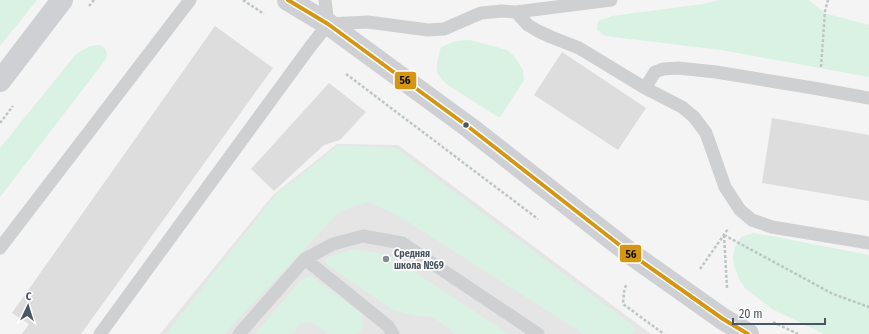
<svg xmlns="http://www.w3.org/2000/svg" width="869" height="334" font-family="'Fira Sans Condensed',sans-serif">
  <rect width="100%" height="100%" fill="#f4f4f4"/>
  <!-- education -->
  <path fill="#e6e5e6" d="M 337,144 L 398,145 L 651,334 L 160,334 L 274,194 Z"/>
  <!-- green -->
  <path fill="#d9f2e3" d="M 0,0 L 37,0 L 0,46 Z
    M 719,0 L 809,0 L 824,13 L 869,25 L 869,77 L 721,50 L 605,36 L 597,30 L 598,21 L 612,16 L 703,4 Z
    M 470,40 L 507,50 L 514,56 L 523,70 L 524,80 L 501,116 L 498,117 L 446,84 L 437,73 L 437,62 L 441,47 L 456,41 Z
    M 100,45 C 106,49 108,52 106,59 L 0,197 L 0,148 L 76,54 L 90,46 Z
    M 339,145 L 396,148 L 636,328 L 632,334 L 584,334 L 397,215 L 369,202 L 351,207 L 337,214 L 224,334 L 166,334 L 276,194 Z
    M 753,233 L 782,238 L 869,255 L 869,334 L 824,334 L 772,309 L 745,288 L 739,279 L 734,266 L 733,257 L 735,247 L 741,237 Z
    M 354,249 L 388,255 L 509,334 L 456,334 L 433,317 L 413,315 L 393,310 L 326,264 L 325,261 L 328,257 Z
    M 311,276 L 362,314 L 363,328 L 358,334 L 329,334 L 311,322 L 300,323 L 292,334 L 255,334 L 301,280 Z"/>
  <!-- building -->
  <path fill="#ddddde" d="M 215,26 L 273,68 L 81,334 L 22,334 L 29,324 L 12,313 Z
    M 562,52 L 646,108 L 618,150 L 534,95 Z
    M 329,83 L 366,112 L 340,140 L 324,145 L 274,191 L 251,169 Z
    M 772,118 L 869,135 L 869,201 L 762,183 Z"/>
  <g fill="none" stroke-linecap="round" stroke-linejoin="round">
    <!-- path -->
    <path stroke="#bcc7c4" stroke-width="2.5" stroke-dasharray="3 2" stroke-linecap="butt" d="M 243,0 L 264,14
      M 89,6 L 94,0
      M 821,67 L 825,11 L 828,0
      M 346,74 L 538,219
      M 0,123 L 13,106
      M 724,235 L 833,294 L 869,307
      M 724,235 L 727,288
      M 700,269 L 728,229
      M 626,285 L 624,292 L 623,304 L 664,334
      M 773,322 L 798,334"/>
    <!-- lane -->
    <path stroke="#ced0d2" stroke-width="13" d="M 516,12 L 611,0
      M 328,24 L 368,22 L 428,30 L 444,29 L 481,13 L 502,11 L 516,12 L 528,25 L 538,31 L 551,37 L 579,48 L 645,88 L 682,107 L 694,117 L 706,133 L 725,187 L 740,210 L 752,220 L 772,227 L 869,243
      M 645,88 L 655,72 L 663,69 L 678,68 L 716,72 L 819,89 L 869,98
      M 0,248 L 190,0
      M 305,259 L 388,326 L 393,334
      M 100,334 L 310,47 L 328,24 L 325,0
      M 239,334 L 305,259 L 333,244 L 363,236 L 402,243 L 538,334"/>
    <!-- secondary -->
    <path stroke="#ced0d4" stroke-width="22" d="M 288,0 L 328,24 L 470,128 L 631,254 L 723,319 L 748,334
      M 0,81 L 62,0"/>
    <!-- bus-1 casing -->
    <g stroke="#fff" stroke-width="7">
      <path id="bus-1" d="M 288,0 L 328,24 L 470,128 L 631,254 L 723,319 L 748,334"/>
    </g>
    <!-- bus-1 -->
    <use href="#bus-1" stroke="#d49613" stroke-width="4"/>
  </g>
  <!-- markers -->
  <circle fill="#4a5661" stroke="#fff" stroke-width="1.5" cx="466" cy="125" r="3.5"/>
  <circle fill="#868d94" stroke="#fff" stroke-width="1.5" cx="386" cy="259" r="4"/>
  <g text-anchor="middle" stroke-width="3.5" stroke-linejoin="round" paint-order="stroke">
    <!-- poi labels -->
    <g font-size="10" font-weight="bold" fill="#4a5661" stroke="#fff" text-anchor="start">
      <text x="394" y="257">Средняя<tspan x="394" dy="12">школа №69</tspan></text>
    </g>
  </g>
  <g stroke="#fff" stroke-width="1.5">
    <rect x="394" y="71" width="23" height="19" rx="4" fill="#d49613"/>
    <rect x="619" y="244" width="23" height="19" rx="4" fill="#d49613"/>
  </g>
  <g font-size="11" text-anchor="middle" font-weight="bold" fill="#111">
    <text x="405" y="84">56</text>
    <text x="631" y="258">56</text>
  </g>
  <!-- north arrow -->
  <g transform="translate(28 306) rotate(4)" stroke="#ffffff" stroke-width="3" paint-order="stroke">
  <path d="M0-3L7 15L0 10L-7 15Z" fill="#4a5661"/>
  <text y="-6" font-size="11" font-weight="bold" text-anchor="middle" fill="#4a5661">С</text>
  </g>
  <!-- scale -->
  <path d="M733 318v6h92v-6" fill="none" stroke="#4a5661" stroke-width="2"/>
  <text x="739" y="318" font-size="12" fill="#4a5661" stroke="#ffffff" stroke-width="3" paint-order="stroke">20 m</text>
</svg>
